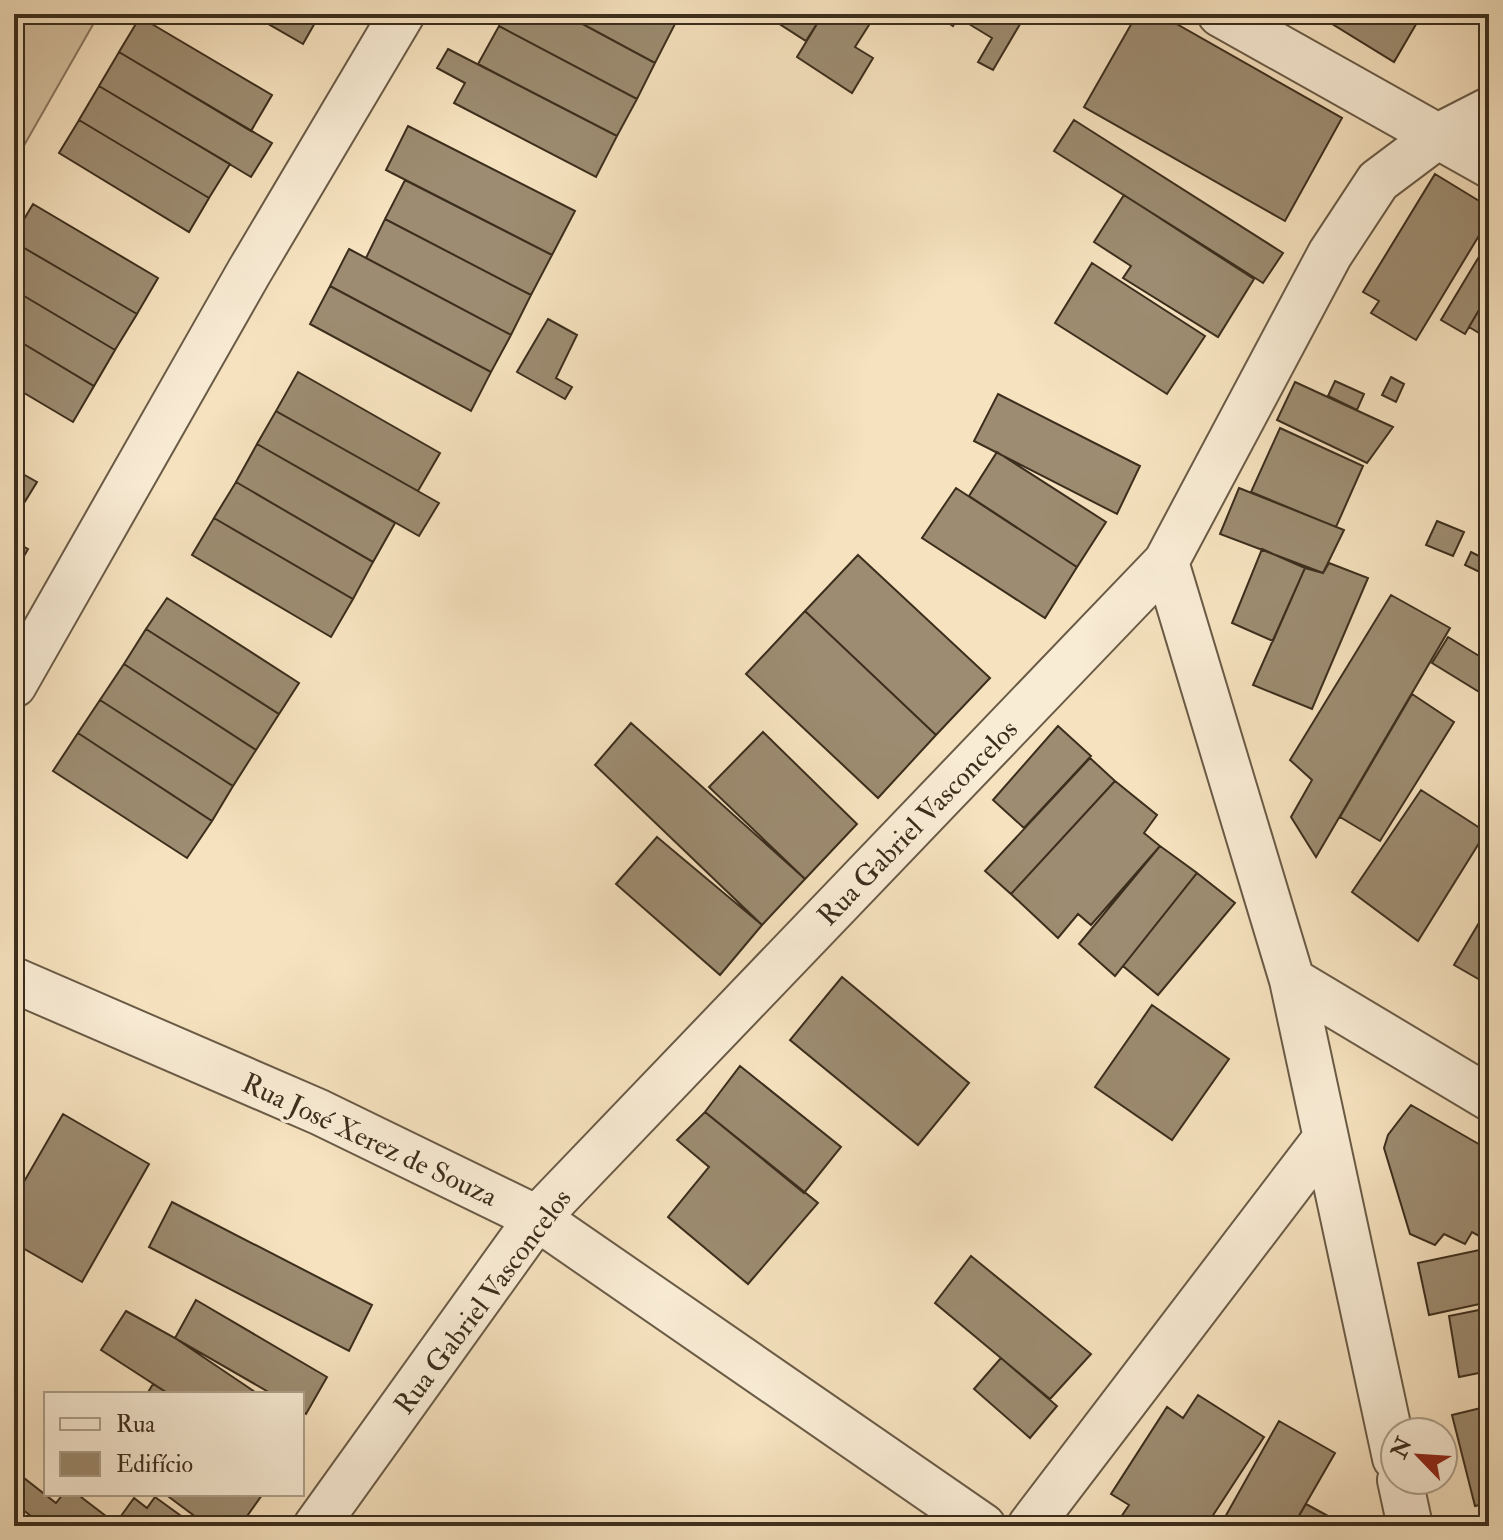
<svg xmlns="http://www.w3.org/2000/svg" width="1503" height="1540" font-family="'IM FELL Double Pica',serif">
  <rect width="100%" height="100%" fill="#f6e2bf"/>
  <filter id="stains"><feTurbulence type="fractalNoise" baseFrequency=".0025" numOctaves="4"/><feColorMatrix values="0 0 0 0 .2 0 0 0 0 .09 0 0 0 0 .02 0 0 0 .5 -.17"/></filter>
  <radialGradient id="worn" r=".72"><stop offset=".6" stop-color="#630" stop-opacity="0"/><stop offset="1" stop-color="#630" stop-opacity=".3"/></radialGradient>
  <!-- green -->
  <path fill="#d6c3a3" stroke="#897860" stroke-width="2" d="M 14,14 L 99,14 L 14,163 Z"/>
  <!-- building -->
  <path fill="#9d8c71" stroke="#3c2e1d" stroke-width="2" d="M 251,14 L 320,14 L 303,44 Z
    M 505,14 L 564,14 L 655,63 L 637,99 L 499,26 Z
    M 564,14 L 657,14 L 675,24 L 655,63 Z
    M 657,14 L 681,14 L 675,24 Z
    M 764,14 L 823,14 L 806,41 Z
    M 823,14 L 876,14 L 855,47 L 873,58 L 852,93 L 797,57 Z
    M 935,14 L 960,14 L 953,26 Z
    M 968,14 L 1026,14 L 993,70 L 978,62 L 992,38 L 964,21 Z
    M 1137,14 L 1159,14 L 1342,118 L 1285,221 L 1084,107 Z
    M 1316,14 L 1422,14 L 1394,62 Z
    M 140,17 L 272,95 L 251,131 L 119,52 Z
    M 499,26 L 637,99 L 617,136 L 478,64 Z
    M 448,49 L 617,136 L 596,177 L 454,103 L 465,83 L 437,68 Z
    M 119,52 L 272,143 L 251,177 L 99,86 Z
    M 99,86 L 230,164 L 209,198 L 79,120 Z
    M 79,120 L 209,198 L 189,232 L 59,153 Z
    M 1074,120 L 1283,253 L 1263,283 L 1054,151 Z
    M 408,126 L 575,211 L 552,255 L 386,170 Z
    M 1435,174 L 1489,207 L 1489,219 L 1416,340 L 1371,313 L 1379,301 L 1363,292 Z
    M 405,180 L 552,255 L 531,295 L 385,219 Z
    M 1124,195 L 1254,279 L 1218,337 L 1123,278 L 1131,266 L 1094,242 Z
    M 33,204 L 158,278 L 137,314 L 14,242 L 14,236 Z
    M 385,219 L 531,295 L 511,335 L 366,258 Z
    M 1489,240 L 1489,293 L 1465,334 L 1441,320 Z
    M 14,242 L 137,314 L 115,350 L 14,290 Z
    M 349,249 L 511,335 L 491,372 L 330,286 Z
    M 1092,263 L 1205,336 L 1167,394 L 1055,323 Z
    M 330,286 L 491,372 L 471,411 L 310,324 Z
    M 14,290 L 115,350 L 94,386 L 14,338 Z
    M 1489,293 L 1489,339 L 1469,327 Z
    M 548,319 L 577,335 L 556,378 L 572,387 L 565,399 L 517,372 Z
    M 14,338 L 94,386 L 73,422 L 14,387 Z
    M 298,372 L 440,453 L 418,491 L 276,411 Z
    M 1391,377 L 1404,384 L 1396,402 L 1382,395 Z
    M 1335,381 L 1364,394 L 1357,410 L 1328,396 Z
    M 1295,382 L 1393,427 L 1367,463 L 1277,420 Z
    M 998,394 L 1140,466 L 1117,514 L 974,441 Z
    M 276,411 L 439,503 L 419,536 L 257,444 Z
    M 1280,428 L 1363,466 L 1336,527 L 1251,492 Z
    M 257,444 L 395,523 L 373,562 L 236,482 Z
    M 997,452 L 1106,522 L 1077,567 L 969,496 Z
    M 14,469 L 37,482 L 16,516 L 14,515 Z
    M 236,482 L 373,562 L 353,599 L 214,518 Z
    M 956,488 L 1077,567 L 1045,618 L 922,538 Z
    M 1239,488 L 1344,530 L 1323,573 L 1220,534 Z
    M 214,518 L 353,599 L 331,637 L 192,555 Z
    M 1437,521 L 1464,532 L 1453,556 L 1426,545 Z
    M 14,541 L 28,549 L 16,570 L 14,569 Z
    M 1262,549 L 1305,568 L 1273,641 L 1232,623 Z
    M 1471,552 L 1489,561 L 1488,576 L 1465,565 Z
    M 858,555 L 990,678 L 936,735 L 805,611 Z
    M 1329,563 L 1368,578 L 1312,709 L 1253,685 L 1305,568 L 1323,573 Z
    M 1391,595 L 1450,628 L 1316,857 L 1291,817 L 1312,780 L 1290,760 Z
    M 167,598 L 299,683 L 279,714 L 146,629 Z
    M 805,611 L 936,735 L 878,798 L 746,674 Z
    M 146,629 L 279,714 L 256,750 L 124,664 Z
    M 1448,637 L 1489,662 L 1489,698 L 1432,663 Z
    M 124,664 L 256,750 L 233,786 L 100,700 Z
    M 1412,694 L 1454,722 L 1380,841 L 1340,817 Z
    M 100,700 L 233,786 L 212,821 L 78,733 Z
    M 631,723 L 805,879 L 762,925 L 595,765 Z
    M 1058,726 L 1091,756 L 1024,828 L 993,800 Z
    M 763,732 L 857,824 L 805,879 L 709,787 Z
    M 78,733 L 212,821 L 187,858 L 53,771 Z
    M 1090,758 L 1115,781 L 1011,894 L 985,871 Z
    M 1115,781 L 1157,815 L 1144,833 L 1160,846 L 1091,925 L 1078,914 L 1058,938 L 1011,894 Z
    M 1421,790 L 1486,832 L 1418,941 L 1352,892 Z
    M 657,837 L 762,925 L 720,975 L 616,884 Z
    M 1160,846 L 1197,873 L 1115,976 L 1079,944 Z
    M 1197,873 L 1235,903 L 1158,995 L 1123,966 Z
    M 1489,906 L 1489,985 L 1454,965 Z
    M 842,977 L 969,1083 L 918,1145 L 790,1040 Z
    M 1152,1005 L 1229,1059 L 1172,1140 L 1095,1087 Z
    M 740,1066 L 841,1147 L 804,1193 L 705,1112 Z
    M 1411,1105 L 1489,1150 L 1489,1235 L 1483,1238 L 1472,1232 L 1465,1244 L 1444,1234 L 1435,1245 L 1410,1234 L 1384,1148 L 1388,1135 Z
    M 705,1112 L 818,1203 L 748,1284 L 668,1217 L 709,1167 L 677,1140 Z
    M 63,1114 L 149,1164 L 82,1282 L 14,1243 L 14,1199 Z
    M 172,1202 L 372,1305 L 349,1351 L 149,1247 Z
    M 1489,1248 L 1489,1302 L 1429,1315 L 1418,1263 Z
    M 971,1256 L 1091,1354 L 1050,1399 L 935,1303 Z
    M 196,1300 L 327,1377 L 306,1414 L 302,1412 L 302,1394 L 272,1394 L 175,1338 Z
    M 1489,1308 L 1489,1371 L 1459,1377 L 1449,1316 Z
    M 126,1311 L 175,1338 L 258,1394 L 169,1394 L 101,1350 Z
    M 1001,1358 L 1057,1406 L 1030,1438 L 974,1389 Z
    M 153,1384 L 169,1394 L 147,1394 Z
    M 1198,1395 L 1264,1437 L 1206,1526 L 1115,1526 L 1129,1505 L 1111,1494 L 1167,1407 L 1183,1418 Z
    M 1489,1406 L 1489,1503 L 1475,1506 L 1452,1415 Z
    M 1279,1421 L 1335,1453 L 1293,1526 L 1220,1526 Z
    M 24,1478 L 56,1503 L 63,1494 L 77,1494 L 119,1526 L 44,1526 L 14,1503 L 14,1492 Z
    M 165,1494 L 261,1494 L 262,1495 L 240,1526 L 208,1526 Z
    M 155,1497 L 195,1526 L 134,1526 L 121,1516 L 134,1498 L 147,1508 Z
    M 1306,1504 L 1339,1522 L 1337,1526 L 1293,1526 Z"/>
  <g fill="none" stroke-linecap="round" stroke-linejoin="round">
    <!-- street casing -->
    <g stroke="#6a5b46" stroke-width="48">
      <path id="street" d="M 1220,14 L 1489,165
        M 1166,562 L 1292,980 L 1395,1458
        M 14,685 L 249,272 L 402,14
        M 14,980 L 319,1112 L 537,1218 L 983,1526
        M 1292,980 L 1489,1098
        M 1400,1480 L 1410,1526
        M 316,1526 L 537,1218 L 1166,562 L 1330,254 L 1378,181 L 1438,136 L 1489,110
        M 1030,1526 L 1325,1139"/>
    </g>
    <!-- street -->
    <use href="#street" stroke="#f9ecd5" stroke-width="44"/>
  </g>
  <g text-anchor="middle" stroke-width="7" stroke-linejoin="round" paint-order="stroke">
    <!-- street labels -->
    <g font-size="28" fill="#3c2e1d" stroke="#f9ecd5">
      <text transform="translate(917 822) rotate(-46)" y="10">Rua Gabriel Vasconcelos</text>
      <text transform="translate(370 1139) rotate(25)" y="10">Rua José Xerez de Souza</text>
      <text transform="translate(482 1301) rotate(-53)" y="10">Rua Gabriel Vasconcelos</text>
    </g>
  </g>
  <!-- margin -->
  <rect width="1503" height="1540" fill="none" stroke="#f6e2bf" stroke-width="48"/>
  <rect x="16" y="16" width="1471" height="1508" fill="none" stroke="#3c2e1d" stroke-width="4"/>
  <rect x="24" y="24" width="1455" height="1492" fill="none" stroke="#3c2e1d" stroke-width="2"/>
  <!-- legend -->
  <rect x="44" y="1392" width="260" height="104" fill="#f9ecd5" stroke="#ada08b" stroke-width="2"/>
  <rect x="60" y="1418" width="40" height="12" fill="#f9ecd5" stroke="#ada08b" stroke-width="2"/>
  <text x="116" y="1432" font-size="24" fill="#3c2e1d">Rua</text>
  <rect x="60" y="1452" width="40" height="24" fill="#9d8c71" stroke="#ada08b" stroke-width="2"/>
  <text x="116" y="1472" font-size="24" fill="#3c2e1d">Edifício</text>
  <!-- north arrow -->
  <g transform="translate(1419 1456) rotate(295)"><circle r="38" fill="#f9ecd5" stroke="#ada08b" stroke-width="2"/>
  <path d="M0-6L14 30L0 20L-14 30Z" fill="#8f2418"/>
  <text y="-12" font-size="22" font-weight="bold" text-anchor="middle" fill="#3c2e1d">N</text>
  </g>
  <rect width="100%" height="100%" filter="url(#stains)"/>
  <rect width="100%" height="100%" fill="url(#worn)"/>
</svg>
